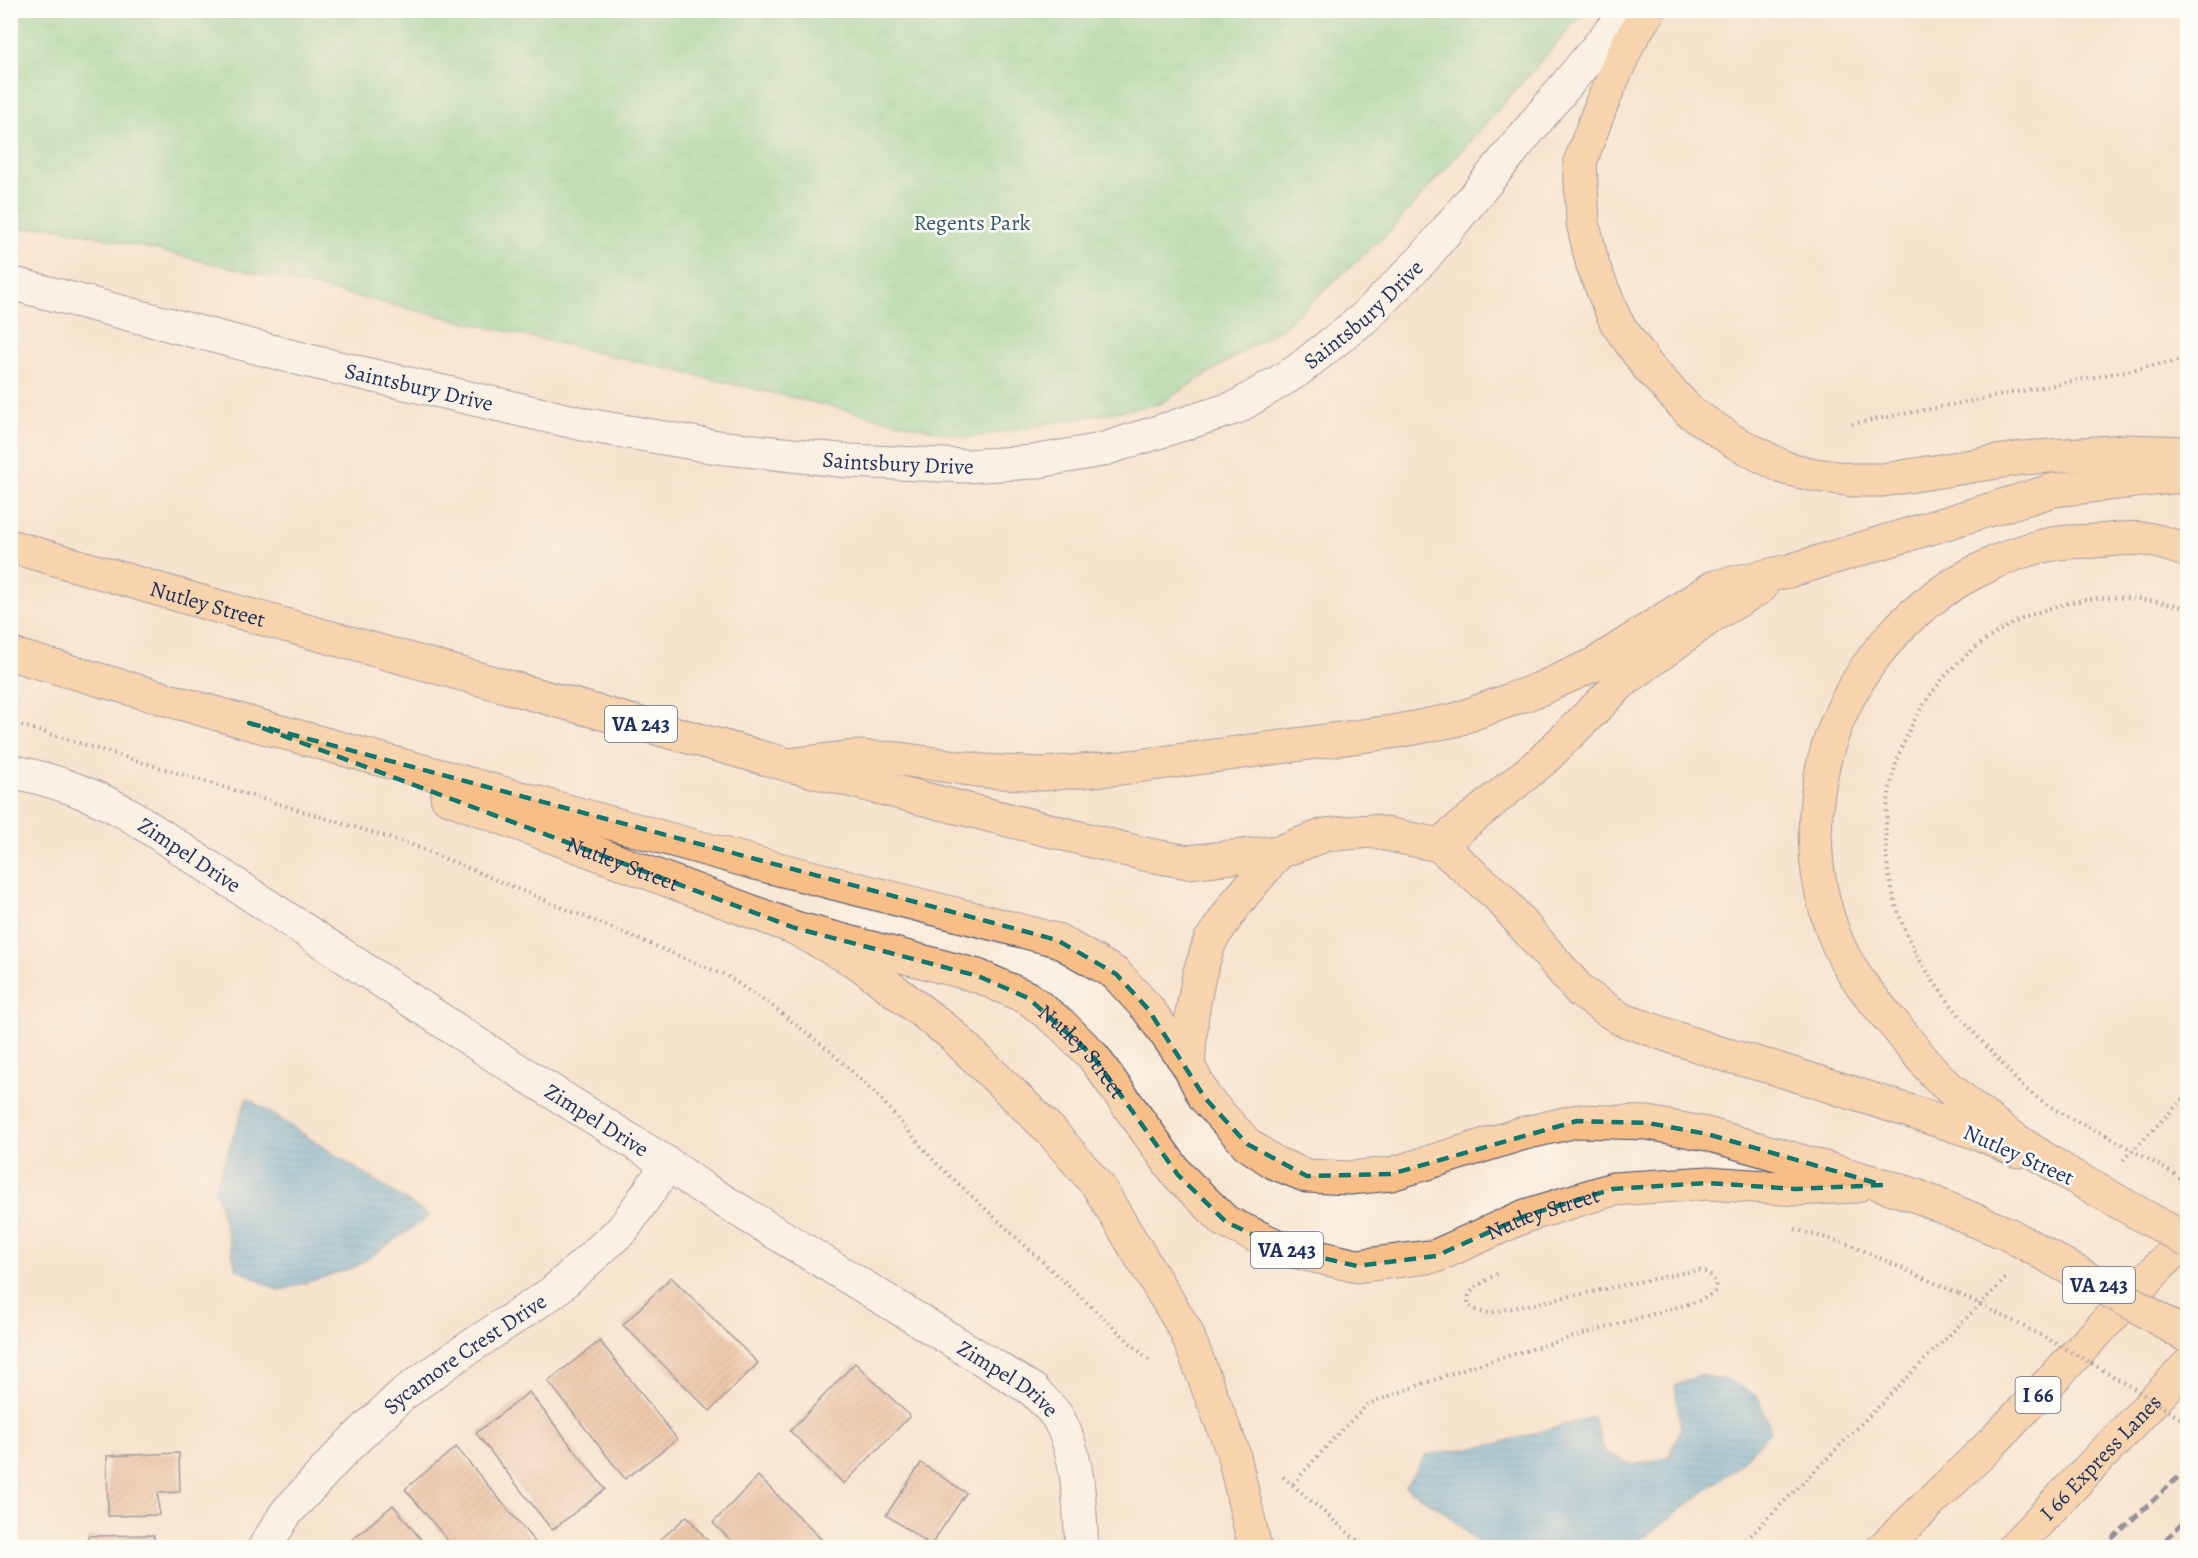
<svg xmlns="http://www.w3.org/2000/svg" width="2198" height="1558" font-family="Alegreya,serif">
  <defs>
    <pattern id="park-crowns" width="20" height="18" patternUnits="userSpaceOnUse" patternTransform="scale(1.5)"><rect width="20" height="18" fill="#82d89b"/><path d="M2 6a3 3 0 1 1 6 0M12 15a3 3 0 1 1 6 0" fill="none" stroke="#70ba88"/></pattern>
    <pattern id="water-rules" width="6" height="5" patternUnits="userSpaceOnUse" patternTransform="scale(1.5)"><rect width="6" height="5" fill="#5aabd5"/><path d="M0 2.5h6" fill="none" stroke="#4a8cb0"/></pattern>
    <pattern id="building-hatch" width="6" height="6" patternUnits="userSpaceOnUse" patternTransform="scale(1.5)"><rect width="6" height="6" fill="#dea47d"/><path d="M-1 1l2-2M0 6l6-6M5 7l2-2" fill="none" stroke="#b3866a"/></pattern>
  </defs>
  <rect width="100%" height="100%" fill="#fdfcf7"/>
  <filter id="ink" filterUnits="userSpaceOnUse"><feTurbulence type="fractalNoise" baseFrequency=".0167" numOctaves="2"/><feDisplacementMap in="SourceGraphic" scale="12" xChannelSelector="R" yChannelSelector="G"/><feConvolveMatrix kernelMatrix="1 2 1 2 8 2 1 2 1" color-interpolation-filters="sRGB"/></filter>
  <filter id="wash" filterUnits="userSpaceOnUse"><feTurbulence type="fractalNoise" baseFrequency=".008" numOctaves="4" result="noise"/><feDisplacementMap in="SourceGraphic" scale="24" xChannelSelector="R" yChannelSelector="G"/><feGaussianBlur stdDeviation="1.35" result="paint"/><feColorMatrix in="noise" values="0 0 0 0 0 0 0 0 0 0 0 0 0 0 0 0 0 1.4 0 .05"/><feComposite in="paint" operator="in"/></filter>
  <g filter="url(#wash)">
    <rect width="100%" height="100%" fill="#f7e4ce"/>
    <!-- park -->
    <path fill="url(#park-crowns)" stroke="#4e847c" stroke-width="1.5" d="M 11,10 L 1585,10 L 1585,11 L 1392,229 L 1283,327 L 1159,404 L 967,438 L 52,226 L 11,230 Z"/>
    <!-- water -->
    <path fill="url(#water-rules)" stroke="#3a6d9a" stroke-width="1.5" d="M 247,1098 L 430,1216 L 355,1267 L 279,1291 L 236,1268 L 215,1187 Z
      M 1700,1375 L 1728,1380 L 1758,1397 L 1771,1430 L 1737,1467 L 1631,1547 L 1482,1547 L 1445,1512 L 1405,1487 L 1426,1455 L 1496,1444 L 1593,1417 L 1605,1452 L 1632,1465 L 1668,1458 L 1681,1428 L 1675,1386 Z"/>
    <g id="blocks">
      <!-- building -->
      <path fill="url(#building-hatch)" d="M 671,1277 L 758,1363 L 710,1411 L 623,1325 Z
        M 600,1341 L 677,1439 L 625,1479 L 548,1381 Z
        M 855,1363 L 910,1416 L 844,1484 L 790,1431 Z
        M 529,1392 L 605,1489 L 552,1530 L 476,1433 Z
        M 456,1447 L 535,1542 L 528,1548 L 454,1548 L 405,1489 Z
        M 179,1453 L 180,1492 L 158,1493 L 159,1515 L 108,1516 L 107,1456 Z
        M 921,1463 L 966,1493 L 931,1545 L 886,1515 Z
        M 758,1476 L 830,1548 L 738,1548 L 713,1523 Z
        M 393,1505 L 428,1548 L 342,1548 Z
        M 687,1516 L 714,1548 L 651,1548 Z
        M 154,1535 L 154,1548 L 88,1548 L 88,1536 Z"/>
    </g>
  </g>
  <g filter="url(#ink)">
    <use href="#blocks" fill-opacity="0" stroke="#3c4a6f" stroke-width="1.5"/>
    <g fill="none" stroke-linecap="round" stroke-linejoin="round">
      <!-- minor casing -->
      <g stroke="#3c4a6f" stroke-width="35">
        <g id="minor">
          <path id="s1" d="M 10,771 C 55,780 90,793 130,815 L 497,1057 L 668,1164 L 704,1189 L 1033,1390 C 1041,1399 1052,1408 1058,1418 C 1080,1456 1079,1505 1082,1548"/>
          <path id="s2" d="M 264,1548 L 286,1513 L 349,1445 L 403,1394 L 458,1355 L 553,1292 L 623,1229 L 668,1164"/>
        </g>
      </g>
      <!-- tertiary casing -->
      <g stroke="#3c4a6f" stroke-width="35">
        <g id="tertiary">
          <path id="s3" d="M 10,283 L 309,361 L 587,425 L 717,447 L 849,461 L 966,466 L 1033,462 L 1101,450 L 1237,407 L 1297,371 L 1364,318 L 1423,259 L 1628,10"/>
        </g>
      </g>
      <!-- primary casing -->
      <g stroke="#3c4a6f" stroke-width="35">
        <g id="primary">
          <path id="s4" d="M 10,546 L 195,600 L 789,765 L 1144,854 L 1188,862 L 1279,852 L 1325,835 L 1371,831 L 1439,845 L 1499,897 L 1581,992 L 1621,1019 L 1719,1053 L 1774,1068 L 1981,1134 L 2018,1151"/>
          <path d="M 10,654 L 249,723 L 759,864 L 1057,940 L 1116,974 L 1148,1009 L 1188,1065 L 1205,1098 L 1247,1144 L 1275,1163 L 1307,1176 L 1350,1178 L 1391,1174 L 1521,1134 L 1577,1121 L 1648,1123 L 1707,1134 L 1883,1185 L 1917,1196 L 2010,1235"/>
          <path id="s5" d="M 447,797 L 795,928 L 978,976 L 1028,998 L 1061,1024 L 1092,1055 L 1178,1175 L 1226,1222 L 1284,1249 L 1357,1266 L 1436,1256 L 1525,1216 L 1613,1189 L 1709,1183 L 1795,1189 L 1856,1186"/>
          <path d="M 1188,1065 L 1192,1014 L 1199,975 L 1210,941 L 1237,902 L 1279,852"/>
        </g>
      </g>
      <!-- motorway casing -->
      <g stroke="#3c4a6f" stroke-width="35">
        <g id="motorway">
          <path d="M 1649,10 L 1629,42 L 1602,103 L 1580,162 L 1583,223 L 1593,266 L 1616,322 L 1648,367 L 1689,411 L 1735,442 L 1785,468 L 1810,474 L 1852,480 L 1883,480 L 2022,458 L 2125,451 L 2188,453"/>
          <path d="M 789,765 L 856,757 L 900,759 L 984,771 L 1042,774 L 1122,768 L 1221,755 L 1398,731 L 1455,720 L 1540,689 L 1595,664 L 1714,587 L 1789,571 L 2054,490 L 2188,475"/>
          <path d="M 1439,845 L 1542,761 L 1621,683 L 1712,616 L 1761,587"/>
          <path d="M 795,928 L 860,964 L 950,1033 L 1051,1131 L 1098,1186 L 1186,1331 L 1233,1452 L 1255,1548"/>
          <path d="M 2069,1174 C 2026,1147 1982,1119 1945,1084 C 1926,1066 1910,1043 1893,1023 C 1872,999 1850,973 1837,942 C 1778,799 1843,636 1981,569 C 2005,557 2034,546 2060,543 C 2072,541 2084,542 2095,541 C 2111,540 2129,537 2145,539 C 2159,540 2174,547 2188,551"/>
          <path d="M 1883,1548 L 1992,1443 L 2188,1236"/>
          <path id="s6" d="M 2013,1548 L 2188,1365"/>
        </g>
      </g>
      <!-- path -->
      <path stroke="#3c4a6f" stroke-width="4" stroke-dasharray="1.5 4.5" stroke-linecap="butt" d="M 1852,424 L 2188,359
        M 10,722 L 410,844 L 727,976 L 772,1006 L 830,1051 L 880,1098 L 936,1163 L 1152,1363
        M 2106,1135 C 2075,1121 2046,1107 2020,1084 C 1976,1034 1924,983 1901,920 C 1849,778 1934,625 2084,600 C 2118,594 2154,600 2188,608
        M 2123,1160 L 2188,1094
        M 1795,1229 L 1851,1245 L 1959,1294
        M 1283,1477 L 1366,1548
        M 1293,1484 L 1333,1439 L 1368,1404 L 1469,1367 L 1702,1300 L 1714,1292 L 1716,1284 C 1712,1275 1707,1272 1697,1270 L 1489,1313 C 1479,1312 1474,1310 1468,1303 L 1469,1294 L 1476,1287 L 1498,1273
        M 1738,1548 L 2008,1276"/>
      <!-- minor -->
      <use href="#minor" stroke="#fff" stroke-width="33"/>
      <!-- tertiary -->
      <use href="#tertiary" stroke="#fff" stroke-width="33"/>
      <!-- primary -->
      <use href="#primary" stroke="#f7be88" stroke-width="33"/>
      <!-- motorway -->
      <use href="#motorway" stroke="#f7be88" stroke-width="33"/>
      <!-- rail -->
      <path stroke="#1b2f5e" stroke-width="4.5" stroke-dasharray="9 4.5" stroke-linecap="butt" d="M 2102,1548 L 2188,1468
        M 2156,1548 L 2188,1518"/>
      <!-- primary-bridge casing -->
      <g stroke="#3c4a6f" stroke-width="35" stroke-linecap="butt">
        <path id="primary-bridge" d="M 2069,1174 L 2188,1241
          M 2010,1235 L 2137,1306 L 2188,1337"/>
      </g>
      <!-- path-bridge -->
      <path stroke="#3c4a6f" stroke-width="4" stroke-dasharray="1.5 4.5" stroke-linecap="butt" d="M 2106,1135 L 2188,1182
        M 1959,1294 C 2038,1332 2115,1374 2188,1424"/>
      <!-- primary-bridge -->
      <use href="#primary-bridge" stroke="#f7be88" stroke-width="33"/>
    </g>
  </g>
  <!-- marked area -->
  <path d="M0 0H2198V1558H0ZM 249,723 L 1057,940 L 1116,974 L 1148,1009 L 1205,1098 L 1247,1144 L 1307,1176 L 1391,1174 L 1577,1121 L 1648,1123 L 1707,1134 L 1883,1185 L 1795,1189 L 1709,1183 L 1613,1189 L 1525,1216 L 1436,1256 L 1357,1266 L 1284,1249 L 1226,1222 L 1178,1175 L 1092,1055 L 1028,998 L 978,976 L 795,928 Z" fill="#f7e4ce" fill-opacity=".55" fill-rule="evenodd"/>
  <path fill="none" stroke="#0f766e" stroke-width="4.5" stroke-dasharray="12 8" stroke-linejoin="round" d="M 249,723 L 1057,940 L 1116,974 L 1148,1009 L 1205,1098 L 1247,1144 L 1307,1176 L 1391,1174 L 1577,1121 L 1648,1123 L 1707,1134 L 1883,1185 L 1795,1189 L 1709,1183 L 1613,1189 L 1525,1216 L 1436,1256 L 1357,1266 L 1284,1249 L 1226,1222 L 1178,1175 L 1092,1055 L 1028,998 L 978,976 L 795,928 Z"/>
  <g text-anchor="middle" stroke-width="5" stroke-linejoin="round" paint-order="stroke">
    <!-- shield labels -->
    <g fill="#fdfcf7" stroke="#5f6c8c" stroke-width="1.5">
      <rect x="605" y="706" width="72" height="36" rx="4.5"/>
      <rect x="1251" y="1232" width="72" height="36" rx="4.5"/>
      <rect x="2063" y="1267" width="72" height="36" rx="4.5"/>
      <rect x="2015.5" y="1377" width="45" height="36" rx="4.5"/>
    </g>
    <g font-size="21" font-weight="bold" fill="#1b2f5e">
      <text x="641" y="731">VA 243</text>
      <text x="1287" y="1257">VA 243</text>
      <text x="2099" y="1292">VA 243</text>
      <text x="2038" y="1402">I 66</text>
    </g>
    <!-- park labels -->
    <g font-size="22" fill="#35596d" stroke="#fdfcf7">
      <text x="972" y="230">Regents Park</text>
    </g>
    <!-- street labels -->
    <g font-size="22" fill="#1b2f5e" stroke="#fdfcf7">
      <text dy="8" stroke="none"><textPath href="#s3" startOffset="1412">Saintsbury Drive</textPath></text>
      <text dy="8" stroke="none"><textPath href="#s3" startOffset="422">Saintsbury Drive</textPath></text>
      <text dy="8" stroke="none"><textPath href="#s3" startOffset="908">Saintsbury Drive</textPath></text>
      <text dy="8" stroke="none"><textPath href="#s4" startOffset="206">Nutley Street</textPath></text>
      <text dy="8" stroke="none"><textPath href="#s1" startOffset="200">Zimpel Drive</textPath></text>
      <text dy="8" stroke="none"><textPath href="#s5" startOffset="188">Nutley Street</textPath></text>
      <text dy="8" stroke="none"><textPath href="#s5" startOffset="692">Nutley Street</textPath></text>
      <text dy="8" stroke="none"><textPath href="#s1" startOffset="686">Zimpel Drive</textPath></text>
      <text transform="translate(2019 1154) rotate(24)" y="8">Nutley Street</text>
      <text dy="8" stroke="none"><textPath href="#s5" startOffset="1250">Nutley Street</textPath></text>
      <text dy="8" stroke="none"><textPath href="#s2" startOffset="282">Sycamore Crest Drive</textPath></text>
      <text dy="8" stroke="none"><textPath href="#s1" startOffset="1172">Zimpel Drive</textPath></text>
      <text dy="8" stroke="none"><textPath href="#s6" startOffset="126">I 66 Express Lanes</textPath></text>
    </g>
  </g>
  <!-- margin -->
  <rect width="2198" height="1558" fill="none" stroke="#fdfcf7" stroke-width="36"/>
</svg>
